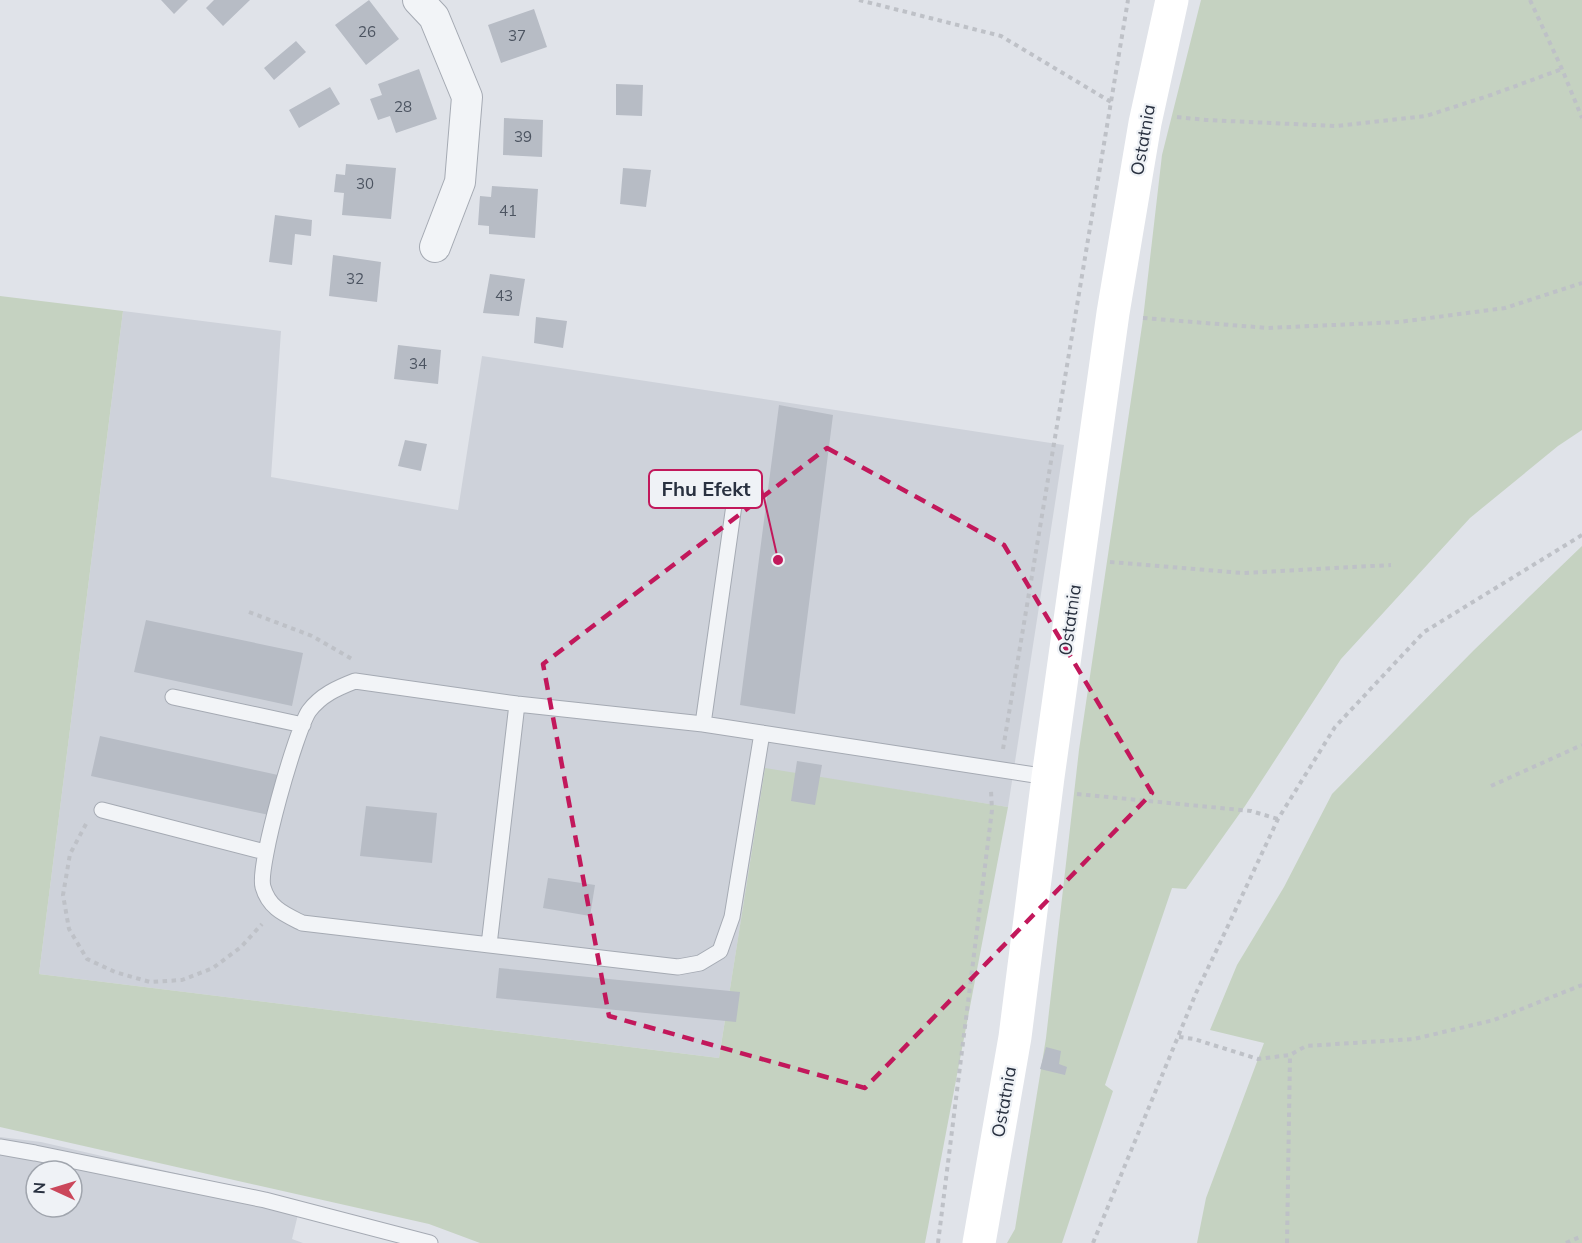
<svg xmlns="http://www.w3.org/2000/svg" width="1582" height="1243" font-family="Mulish,sans-serif">
  <rect width="100%" height="100%" fill="#e0e3e9"/>
  <!-- built -->
  <path fill="#ced2da" fill-rule="evenodd" d="M 123,311 L 281,331 L 271,477 L 458,510 L 482,356 L 1064,445 L 1008,807 L 765,769 L 719,1058 L 39,974 Z
    M 0,1137 L 41,1142 L 301,1202 L 292,1239 L 303,1243 L 0,1243 ZM 36,1171 L 72,1171 L 72,1207 L 36,1207 Z"/>
  <!-- green -->
  <path fill="#c5d2c1" d="M 1201,0 L 1582,0 L 1582,430 L 1558,446 L 1470,518 L 1341,659 L 1245,806 L 1186,889 L 1172,888 L 1105,1085 L 1113,1091 L 1062,1243 L 1007,1243 L 1015,1229 L 1046,1038 L 1079,750 L 1143,319 L 1162,155 Z
    M 0,296 L 123,311 L 39,974 L 719,1058 L 765,768 L 1008,807 L 925,1243 L 480,1243 L 429,1224 L 0,1127 Z
    M 1582,546 L 1582,1243 L 1197,1243 L 1206,1198 L 1264,1043 L 1210,1030 L 1237,965 L 1284,887 L 1332,794 L 1474,650 Z"/>
  <!-- building -->
  <path fill="#b7bcc5" d="M 161,0 L 188,0 L 174,14 Z
    M 214,0 L 250,0 L 223,26 L 206,8 Z
    M 369,0 L 399,39 L 366,65 L 335,25 Z
    M 534,9 L 547,47 L 501,63 L 488,25 Z
    M 296,41 L 306,52 L 274,80 L 264,68 Z
    M 419,69 L 437,119 L 396,133 L 390,116 L 378,120 L 370,99 L 382,95 L 378,84 Z
    M 616,84 L 643,85 L 642,116 L 616,115 Z
    M 330,87 L 340,104 L 299,128 L 289,110 Z
    M 504,118 L 543,120 L 542,157 L 503,155 Z
    M 346,164 L 396,168 L 391,219 L 342,215 L 344,193 L 334,192 L 336,174 L 345,175 Z
    M 623,168 L 651,170 L 646,207 L 620,204 Z
    M 492,186 L 538,189 L 535,238 L 489,234 L 489,226 L 478,225 L 480,196 L 491,197 Z
    M 275,215 L 312,220 L 311,236 L 295,234 L 292,265 L 269,262 Z
    M 333,255 L 381,262 L 377,302 L 329,296 Z
    M 490,274 L 525,279 L 519,316 L 483,313 Z
    M 536,317 L 567,321 L 563,348 L 534,343 Z
    M 398,345 L 441,350 L 438,384 L 394,379 Z
    M 779,405 L 833,415 L 795,714 L 740,705 Z
    M 405,440 L 427,444 L 421,471 L 398,466 Z
    M 146,620 L 303,653 L 292,706 L 134,672 Z
    M 100,736 L 278,775 L 269,815 L 91,776 Z
    M 797,761 L 822,765 L 815,805 L 791,801 Z
    M 366,806 L 437,813 L 432,863 L 360,856 Z
    M 548,878 L 595,885 L 590,916 L 543,908 Z
    M 499,968 L 740,992 L 736,1022 L 496,998 Z
    M 1046,1047 L 1061,1051 L 1059,1064 L 1067,1067 L 1065,1075 L 1040,1069 Z"/>
  <g fill="none" stroke-linecap="round" stroke-linejoin="round">
    <!-- lane casing -->
    <g stroke="#a5aab3" stroke-width="17">
      <path id="lane" d="M 173,697 L 303,725
        M 703,724 L 735,498
        M 762,733 L 732,917 L 720,951 L 700,963 L 678,967 L 302,923 C 284,914 269,908 263,887 C 257,867 296,730 309,711 C 321,695 337,688 355,681 L 517,704 L 703,724 L 1048,777
        M 102,810 L 265,852
        M 489,945 L 517,704
        M 0,1147 L 35,1153 L 265,1200 L 430,1243"/>
    </g>
    <!-- street casing -->
    <g stroke="#a5aab3" stroke-width="32">
      <path id="street" d="M 418,0 L 434,17 L 467,97 L 460,182 L 435,247"/>
    </g>
    <!-- path -->
    <path stroke="#bec1c7" stroke-width="4" stroke-dasharray="4.5 4.5" stroke-linecap="butt" d="M 859,0 L 1001,36 L 1111,102
      M 1530,0 L 1562,69 L 1582,118
      M 1177,117 L 1206,120 L 1336,126 L 1426,116 L 1491,95 L 1562,69
      M 1143,318 L 1268,328 L 1399,322 L 1505,308 L 1582,283
      M 1110,562 L 1243,573 L 1391,565
      M 249,612 L 312,636 L 352,659
      M 1003,749 L 1128,0
      M 1491,786 L 1582,745
      M 1077,794 L 1251,811 L 1278,819
      M 86,824 L 70,854 L 63,895 L 69,929 L 87,959 L 115,972 L 150,982 L 182,980 L 213,968 L 241,947 L 262,924
      M 1179,1037 L 1194,1039 L 1258,1059 L 1290,1055 L 1306,1046 L 1414,1039 L 1494,1020 L 1582,985
      M 938,1243 L 992,810 L 991,791
      M 1093,1243 L 1196,993 L 1219,945 L 1278,819 L 1335,727 L 1424,632 L 1582,535
      M 1287,1243 L 1290,1055
      M 1566,1243 L 1582,1236"/>
    <!-- lane -->
    <use href="#lane" stroke="#f2f4f7" stroke-width="15"/>
    <!-- street -->
    <use href="#street" stroke="#f2f4f7" stroke-width="30"/>
    <!-- secondary -->
    <path stroke="#fff" stroke-width="33" d="M 979,1243 L 1015,1037 L 1048,777 L 1113,313 L 1145,123 L 1172,0"/>
  </g>
  <!-- marked area -->
  <path fill="none" stroke="#c2185b" stroke-width="4.5" stroke-dasharray="12 8" stroke-linejoin="round" d="M 827,448 L 1004,545 L 1152,793 L 865,1088 L 609,1016 L 543,664 Z"/>
  <g text-anchor="middle" stroke-width="4.5" stroke-linejoin="round" paint-order="stroke">
    <!-- number labels -->
    <g font-size="15" fill="#4c5461">
      <text x="367" y="37">26</text>
      <text x="517" y="41">37</text>
      <text x="403" y="112">28</text>
      <text x="523" y="142">39</text>
      <text x="365" y="189">30</text>
      <text x="508" y="216">41</text>
      <text x="355" y="284">32</text>
      <text x="504" y="301">43</text>
      <text x="418" y="369">34</text>
    </g>
    <!-- street labels -->
    <g font-size="18" fill="#293140" stroke="#eff2f6">
      <text transform="translate(1143 140) rotate(-80)" y="6">Ostatnia</text>
      <text transform="translate(1070 620) rotate(-82)" y="6">Ostatnia</text>
      <text transform="translate(1004 1102) rotate(-80)" y="6">Ostatnia</text>
    </g>
  </g>
  <!-- callouts -->
  <path fill="none" stroke="#c2185b" stroke-width="2" d="M778 560L762 489"/>
  <circle fill="#c2185b" stroke="#eff2f6" stroke-width="2" cx="778" cy="560" r="6"/>
  <rect fill="#eff2f6" stroke="#c2185b" stroke-width="2" x="649" y="470" width="113" height="38" rx="6"/>
  <g font-size="20" text-anchor="middle" font-weight="bold" fill="#293140">
    <text x="706" y="496">Fhu Efekt</text>
  </g>
  <!-- north arrow -->
  <g transform="translate(54 1189) rotate(274)"><circle r="28" fill="#eff2f6" stroke="#a0a5ad" stroke-width="1.5"/>
  <path d="M0-4.5L10 22L0 15L-10 22Z" fill="#cb475b"/>
  <text y="-9" font-size="16" font-weight="bold" text-anchor="middle" fill="#293140">N</text>
  </g>
</svg>
